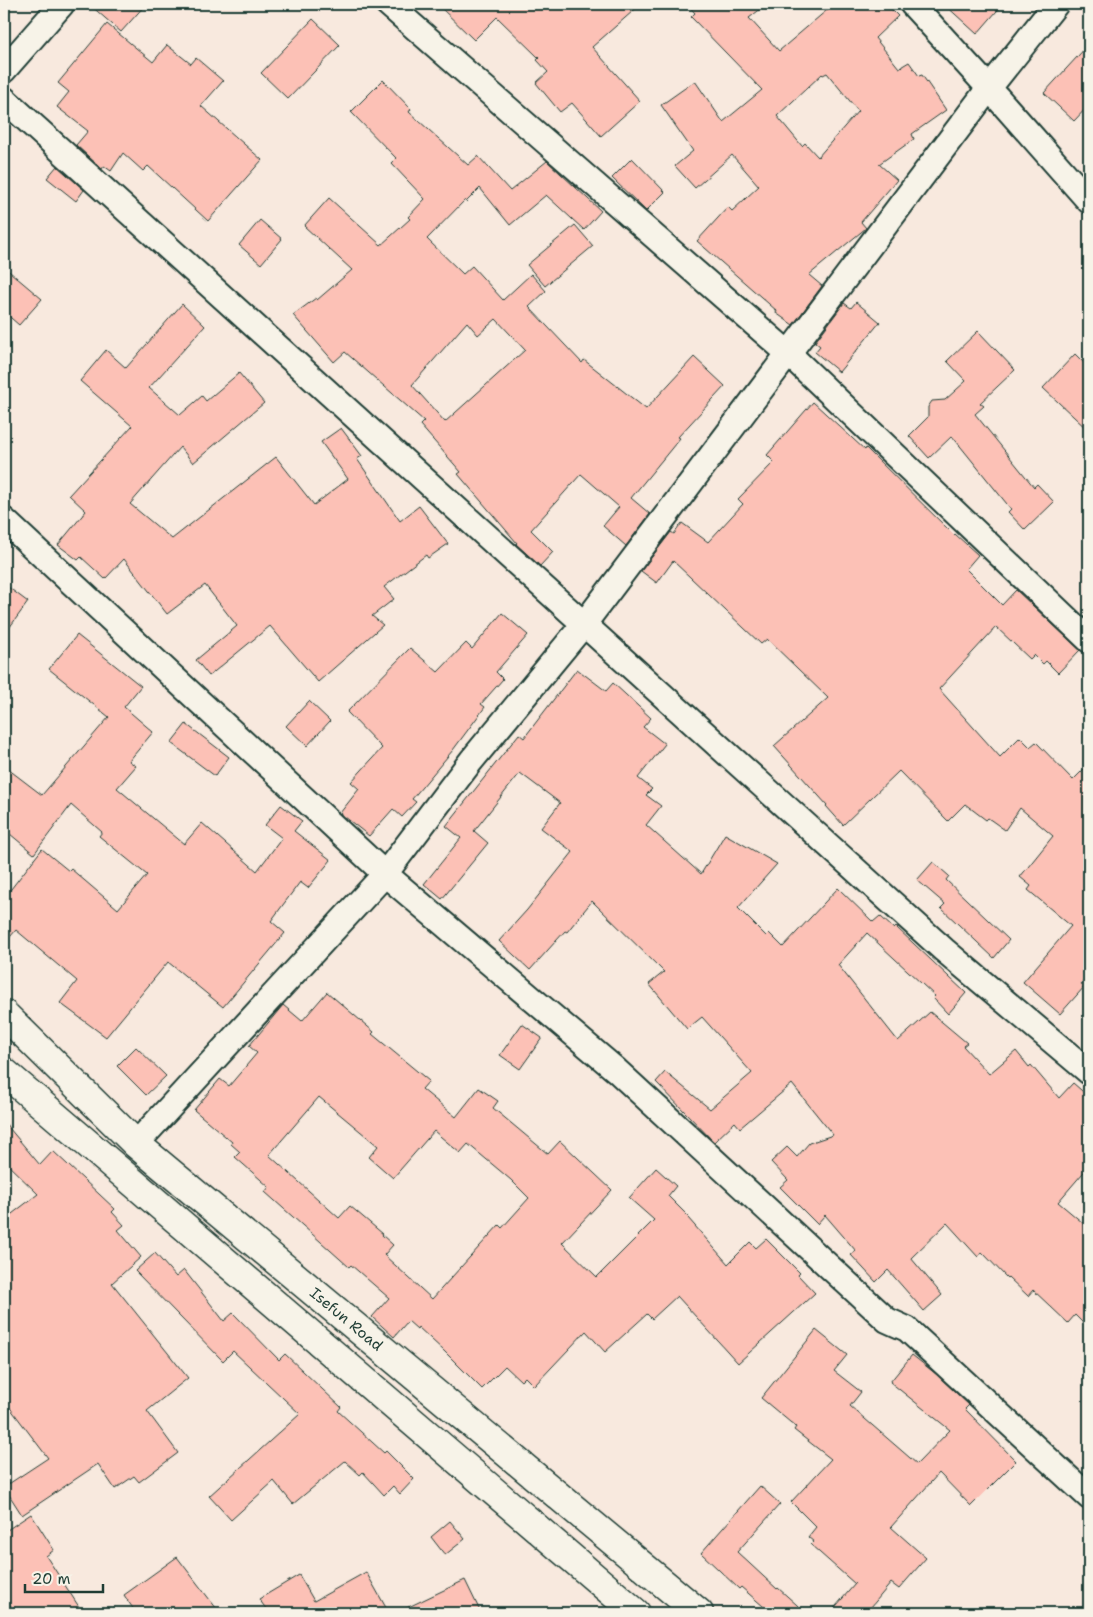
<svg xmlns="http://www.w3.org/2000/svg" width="1093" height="1617" font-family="'Shantell Sans',sans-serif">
  <rect width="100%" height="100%" fill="#f8e9de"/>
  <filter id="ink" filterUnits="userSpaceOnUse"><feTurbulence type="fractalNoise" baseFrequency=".02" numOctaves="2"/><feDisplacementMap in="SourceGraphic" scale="10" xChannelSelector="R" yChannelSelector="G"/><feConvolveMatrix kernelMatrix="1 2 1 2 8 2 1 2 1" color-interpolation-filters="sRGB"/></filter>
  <g filter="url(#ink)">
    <!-- building -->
    <path fill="#fcc1b6" stroke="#1f3d34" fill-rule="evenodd" d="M 89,4 L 146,4 L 121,32 Z
      M 437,4 L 641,4 L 592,47 L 640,101 L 601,136 L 572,103 L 560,112 L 536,83 L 548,72 L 537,60 L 539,58 L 497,17 L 474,40 Z
      M 687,4 L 767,4 L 749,18 L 779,51 L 834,4 L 886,4 L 898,16 L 875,38 L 899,68 L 909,62 L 919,76 L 922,75 L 946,110 L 912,134 L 914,139 L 879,164 L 897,180 L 861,222 L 866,228 L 809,275 L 822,286 L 793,325 L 776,313 L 777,311 L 697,241 L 728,207 L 732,211 L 759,186 L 732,155 L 695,188 L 675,166 L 693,151 L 661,105 L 695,81 L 723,122 L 762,90 L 691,17 L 695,13 ZM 827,73 L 858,111 L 818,157 L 805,143 L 802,146 L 777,116 L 822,74 L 823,75 Z
      M 944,4 L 1003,4 L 977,34 Z
      M 313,19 L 340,45 L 288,99 L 261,73 Z
      M 107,24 L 153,62 L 167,45 L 191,64 L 196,58 L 223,81 L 201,106 L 262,160 L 208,221 L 148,166 L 143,171 L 123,153 L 111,171 L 104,166 L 102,169 L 76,145 L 88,131 L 57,107 L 69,92 L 58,83 Z
      M 1089,44 L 1089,105 L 1074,121 L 1044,93 Z
      M 383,80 L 411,109 L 409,112 L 468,165 L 478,156 L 510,191 L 547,161 L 601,211 L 584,230 L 546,195 L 510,225 L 480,188 L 466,202 L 465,200 L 427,239 L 463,274 L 472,266 L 503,300 L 531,274 L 546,291 L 529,307 L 582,363 L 584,360 L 646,409 L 694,357 L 725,386 L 678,437 L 680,438 L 631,498 L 650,514 L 626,546 L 603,526 L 619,507 L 581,474 L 531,530 L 553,552 L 540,566 L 516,544 L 517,543 L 458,474 L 461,472 L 420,425 L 424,421 L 345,352 L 334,362 L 293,315 L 316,298 L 317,300 L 352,270 L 304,226 L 329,198 L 381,245 L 410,219 L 408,217 L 425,199 L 391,163 L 396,158 L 351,112 ZM 496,319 L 525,350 L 445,422 L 412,385 L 467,322 L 478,335 Z
      M 632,158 L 665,192 L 646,211 L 612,178 Z
      M 57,166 L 84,190 L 76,201 L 47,178 Z
      M 260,220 L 282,239 L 261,264 L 239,245 Z
      M 575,225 L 593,246 L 545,286 L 527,265 Z
      M 4,267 L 42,299 L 19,325 L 4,312 Z
      M 856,302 L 880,322 L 839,372 L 815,352 L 820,346 L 815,342 L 844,303 L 851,308 Z
      M 182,304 L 205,326 L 149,388 L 180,415 L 202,396 L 206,401 L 239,373 L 264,403 L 193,463 L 180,447 L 130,504 L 172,539 L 276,457 L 314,505 L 348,479 L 321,442 L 341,428 L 362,456 L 357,459 L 400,521 L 419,506 L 448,544 L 428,558 L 426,555 L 384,587 L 394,599 L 372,616 L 383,625 L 318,682 L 270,626 L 209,676 L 196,660 L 237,626 L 205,585 L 167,614 L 124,559 L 105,579 L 81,557 L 78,560 L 58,545 L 86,511 L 69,495 L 132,426 L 80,381 L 106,350 L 126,368 Z
      M 978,331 L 1015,370 L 980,403 L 984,406 L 975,414 L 1034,487 L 1037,484 L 1054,502 L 1025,530 L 1008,512 L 1011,509 L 952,436 L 929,458 L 909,436 L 928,417 L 928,407 L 932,401 L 945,400 L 966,381 L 947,361 Z
      M 1075,354 L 1089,368 L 1089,431 L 1043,388 Z
      M 813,402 L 865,450 L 866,448 L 954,535 L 955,534 L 978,555 L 966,569 L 1002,605 L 1016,590 L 1080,650 L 1058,673 L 1046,661 L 1043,664 L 1034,655 L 1030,659 L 996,627 L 939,689 L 1000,757 L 1020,737 L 1030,747 L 1036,742 L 1073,780 L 1089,764 L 1089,974 L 1081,984 L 1085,986 L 1060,1014 L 1023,982 L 1071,926 L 1028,890 L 1031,886 L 1020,877 L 1053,836 L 1020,808 L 1005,830 L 988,818 L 986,820 L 965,804 L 948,821 L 899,771 L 843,825 L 826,806 L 827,805 L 774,746 L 828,698 L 767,639 L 761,644 L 673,561 L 657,583 L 641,571 L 671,532 L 674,534 L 682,523 L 708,542 L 743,504 L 738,499 L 774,462 L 767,455 Z
      M 4,584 L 28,602 L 4,635 Z
      M 502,613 L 528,635 L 496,672 L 503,679 L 481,704 L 485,707 L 453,750 L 412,799 L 416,802 L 402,817 L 393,809 L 369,836 L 340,813 L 359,789 L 351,782 L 382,748 L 347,712 L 410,648 L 438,672 L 466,643 L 472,649 Z
      M 77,635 L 141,686 L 124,707 L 153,732 L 129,761 L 136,766 L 117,788 L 184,844 L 202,823 L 257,871 L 282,838 L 265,825 L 281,805 L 302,821 L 294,831 L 331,860 L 308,888 L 300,882 L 271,921 L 285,933 L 223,1007 L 168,962 L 106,1037 L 60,1003 L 77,981 L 16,930 L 4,944 L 4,898 L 42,849 L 69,871 L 71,869 L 118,909 L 147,875 L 99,836 L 102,832 L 71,805 L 34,854 L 4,829 L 4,766 L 42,795 L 109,717 L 49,669 Z
      M 577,669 L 606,691 L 613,683 L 651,718 L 643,727 L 665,744 L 638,778 L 652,789 L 646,795 L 661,806 L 646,825 L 701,874 L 725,834 L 777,864 L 738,908 L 766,936 L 769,933 L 783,947 L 838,888 L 873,922 L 880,916 L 894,929 L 896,927 L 966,993 L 948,1014 L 933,998 L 935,996 L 867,933 L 838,965 L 898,1041 L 930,1012 L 967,1043 L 963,1046 L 989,1074 L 1016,1051 L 1029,1067 L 1031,1065 L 1059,1098 L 1073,1083 L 1089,1097 L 1089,1166 L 1058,1202 L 1089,1228 L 1089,1329 L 1075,1315 L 1068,1323 L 1033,1290 L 1028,1296 L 1008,1277 L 1007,1278 L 982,1252 L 978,1257 L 947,1223 L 911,1258 L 942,1295 L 924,1311 L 888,1270 L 876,1282 L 851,1255 L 856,1251 L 825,1215 L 817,1224 L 780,1187 L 788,1180 L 771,1162 L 787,1147 L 797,1157 L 809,1143 L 833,1135 L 792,1084 L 740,1128 L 735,1122 L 714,1142 L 656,1082 L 665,1072 L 710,1109 L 752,1073 L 702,1017 L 687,1029 L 649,984 L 664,972 L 592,901 L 567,932 L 565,931 L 530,970 L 499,941 L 527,910 L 573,852 L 541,828 L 560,803 L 520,773 L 474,831 L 488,843 L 442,899 L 424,884 L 461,838 L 446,826 L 519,734 L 524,738 Z
      M 309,701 L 330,721 L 307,746 L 286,726 Z
      M 186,724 L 229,757 L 215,776 L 171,743 Z
      M 933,862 L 949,876 L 946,880 L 1009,940 L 994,958 L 941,908 L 945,904 L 917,880 Z
      M 327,992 L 374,1032 L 372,1034 L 429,1081 L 422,1089 L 456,1117 L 479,1088 L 498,1101 L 493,1108 L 548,1154 L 560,1141 L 612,1190 L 562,1243 L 597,1277 L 654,1220 L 629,1198 L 656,1168 L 676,1186 L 668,1196 L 689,1217 L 688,1218 L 728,1264 L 750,1242 L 756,1248 L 766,1239 L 800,1273 L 798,1275 L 815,1293 L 738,1363 L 677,1296 L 652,1319 L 647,1314 L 605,1352 L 586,1331 L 534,1386 L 525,1377 L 521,1381 L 505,1366 L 482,1389 L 444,1351 L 418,1327 L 417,1329 L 408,1321 L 394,1337 L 372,1317 L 389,1298 L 351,1265 L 349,1267 L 265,1192 L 269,1187 L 235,1157 L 240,1152 L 231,1144 L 232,1142 L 194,1110 L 220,1079 L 229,1086 L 257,1053 L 249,1046 L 283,1005 L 302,1021 ZM 319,1097 L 378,1146 L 369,1157 L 393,1178 L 434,1131 L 460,1153 L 468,1144 L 511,1180 L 529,1198 L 502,1228 L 499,1225 L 432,1299 L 384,1255 L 393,1245 L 382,1235 L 383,1234 L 350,1206 L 339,1218 L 269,1155 Z
      M 522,1024 L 542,1038 L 520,1069 L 500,1055 Z
      M 136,1047 L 166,1076 L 146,1095 L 117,1066 Z
      M 4,1122 L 40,1165 L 53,1151 L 115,1209 L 112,1212 L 124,1225 L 118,1230 L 141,1257 L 112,1283 L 188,1378 L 147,1411 L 178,1453 L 139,1482 L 134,1476 L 115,1489 L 98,1464 L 22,1515 L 4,1487 L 48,1458 L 4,1400 L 4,1220 L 38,1194 L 4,1161 Z
      M 155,1253 L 176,1277 L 184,1270 L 224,1321 L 233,1313 L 279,1360 L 285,1354 L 341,1407 L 338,1411 L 384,1453 L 386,1451 L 414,1479 L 400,1494 L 393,1486 L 384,1495 L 363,1472 L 360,1475 L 345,1461 L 293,1504 L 274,1481 L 231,1520 L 209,1496 L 300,1414 L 233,1351 L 223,1361 L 135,1271 Z
      M 816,1330 L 847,1355 L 834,1371 L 861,1392 L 850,1406 L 917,1464 L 950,1430 L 890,1382 L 912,1355 L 936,1374 L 969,1405 L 965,1409 L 1016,1461 L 971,1506 L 939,1473 L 891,1527 L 926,1558 L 899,1589 L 891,1583 L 866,1613 L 830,1613 L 855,1584 L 811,1545 L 814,1542 L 808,1537 L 816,1527 L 791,1502 L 831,1459 L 794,1430 L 796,1427 L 761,1398 Z
      M 760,1486 L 780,1504 L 737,1552 L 777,1589 L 778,1588 L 806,1613 L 771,1613 L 741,1587 L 739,1589 L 701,1553 Z
      M 31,1514 L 54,1550 L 46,1556 L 83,1613 L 15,1613 L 4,1595 L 4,1532 Z
      M 450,1521 L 465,1539 L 445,1555 L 431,1537 Z
      M 177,1557 L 220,1613 L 136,1613 L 124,1595 Z
      M 366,1572 L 389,1613 L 269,1613 L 259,1599 L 299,1575 L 314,1601 Z
      M 465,1580 L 481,1613 L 396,1613 Z"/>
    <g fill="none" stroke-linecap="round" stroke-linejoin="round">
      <!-- minor casing -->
      <g stroke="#1f3d34" stroke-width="28">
        <path id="minor" d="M 388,4 L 789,354 L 1089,640
          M 912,4 L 989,88 L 1089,201
          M 4,70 L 62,4
          M 4,99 L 944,950 L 1089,1072
          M 4,520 L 385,874 L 616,1070 L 887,1320 L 907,1329 L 1089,1497
          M 136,1144 L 385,874 L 471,761 L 584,624 L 989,88 L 1056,4"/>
      </g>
      <!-- tertiary casing -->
      <g stroke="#1f3d34" stroke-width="31">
        <g id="tertiary">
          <path id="s1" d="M 4,1014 L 136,1144 L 699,1613"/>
          <path d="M 4,1072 L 636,1613"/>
        </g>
      </g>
      <!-- minor -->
      <use href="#minor" stroke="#f7f3e8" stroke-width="24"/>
      <!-- tertiary -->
      <use href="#tertiary" stroke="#f7f3e8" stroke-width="28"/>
    </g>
  </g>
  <g text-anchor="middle" stroke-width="4" stroke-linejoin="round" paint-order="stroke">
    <!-- street labels -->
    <g font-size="15" fill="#1f3d34" stroke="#f7f3e8">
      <text dy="5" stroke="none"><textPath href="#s1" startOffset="459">Isefun Road</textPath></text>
    </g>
  </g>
  <!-- margin -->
  <rect width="1093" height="1617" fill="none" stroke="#f7f3e8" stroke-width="20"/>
  <rect x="10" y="10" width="1073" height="1597" fill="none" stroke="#1f3d34" stroke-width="2" filter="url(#ink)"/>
  <!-- scale -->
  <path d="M25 1584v8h78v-8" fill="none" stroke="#1f3d34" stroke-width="2.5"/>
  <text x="32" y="1584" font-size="15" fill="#1f3d34" stroke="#f7f3e8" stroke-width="4" paint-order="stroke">20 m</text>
</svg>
